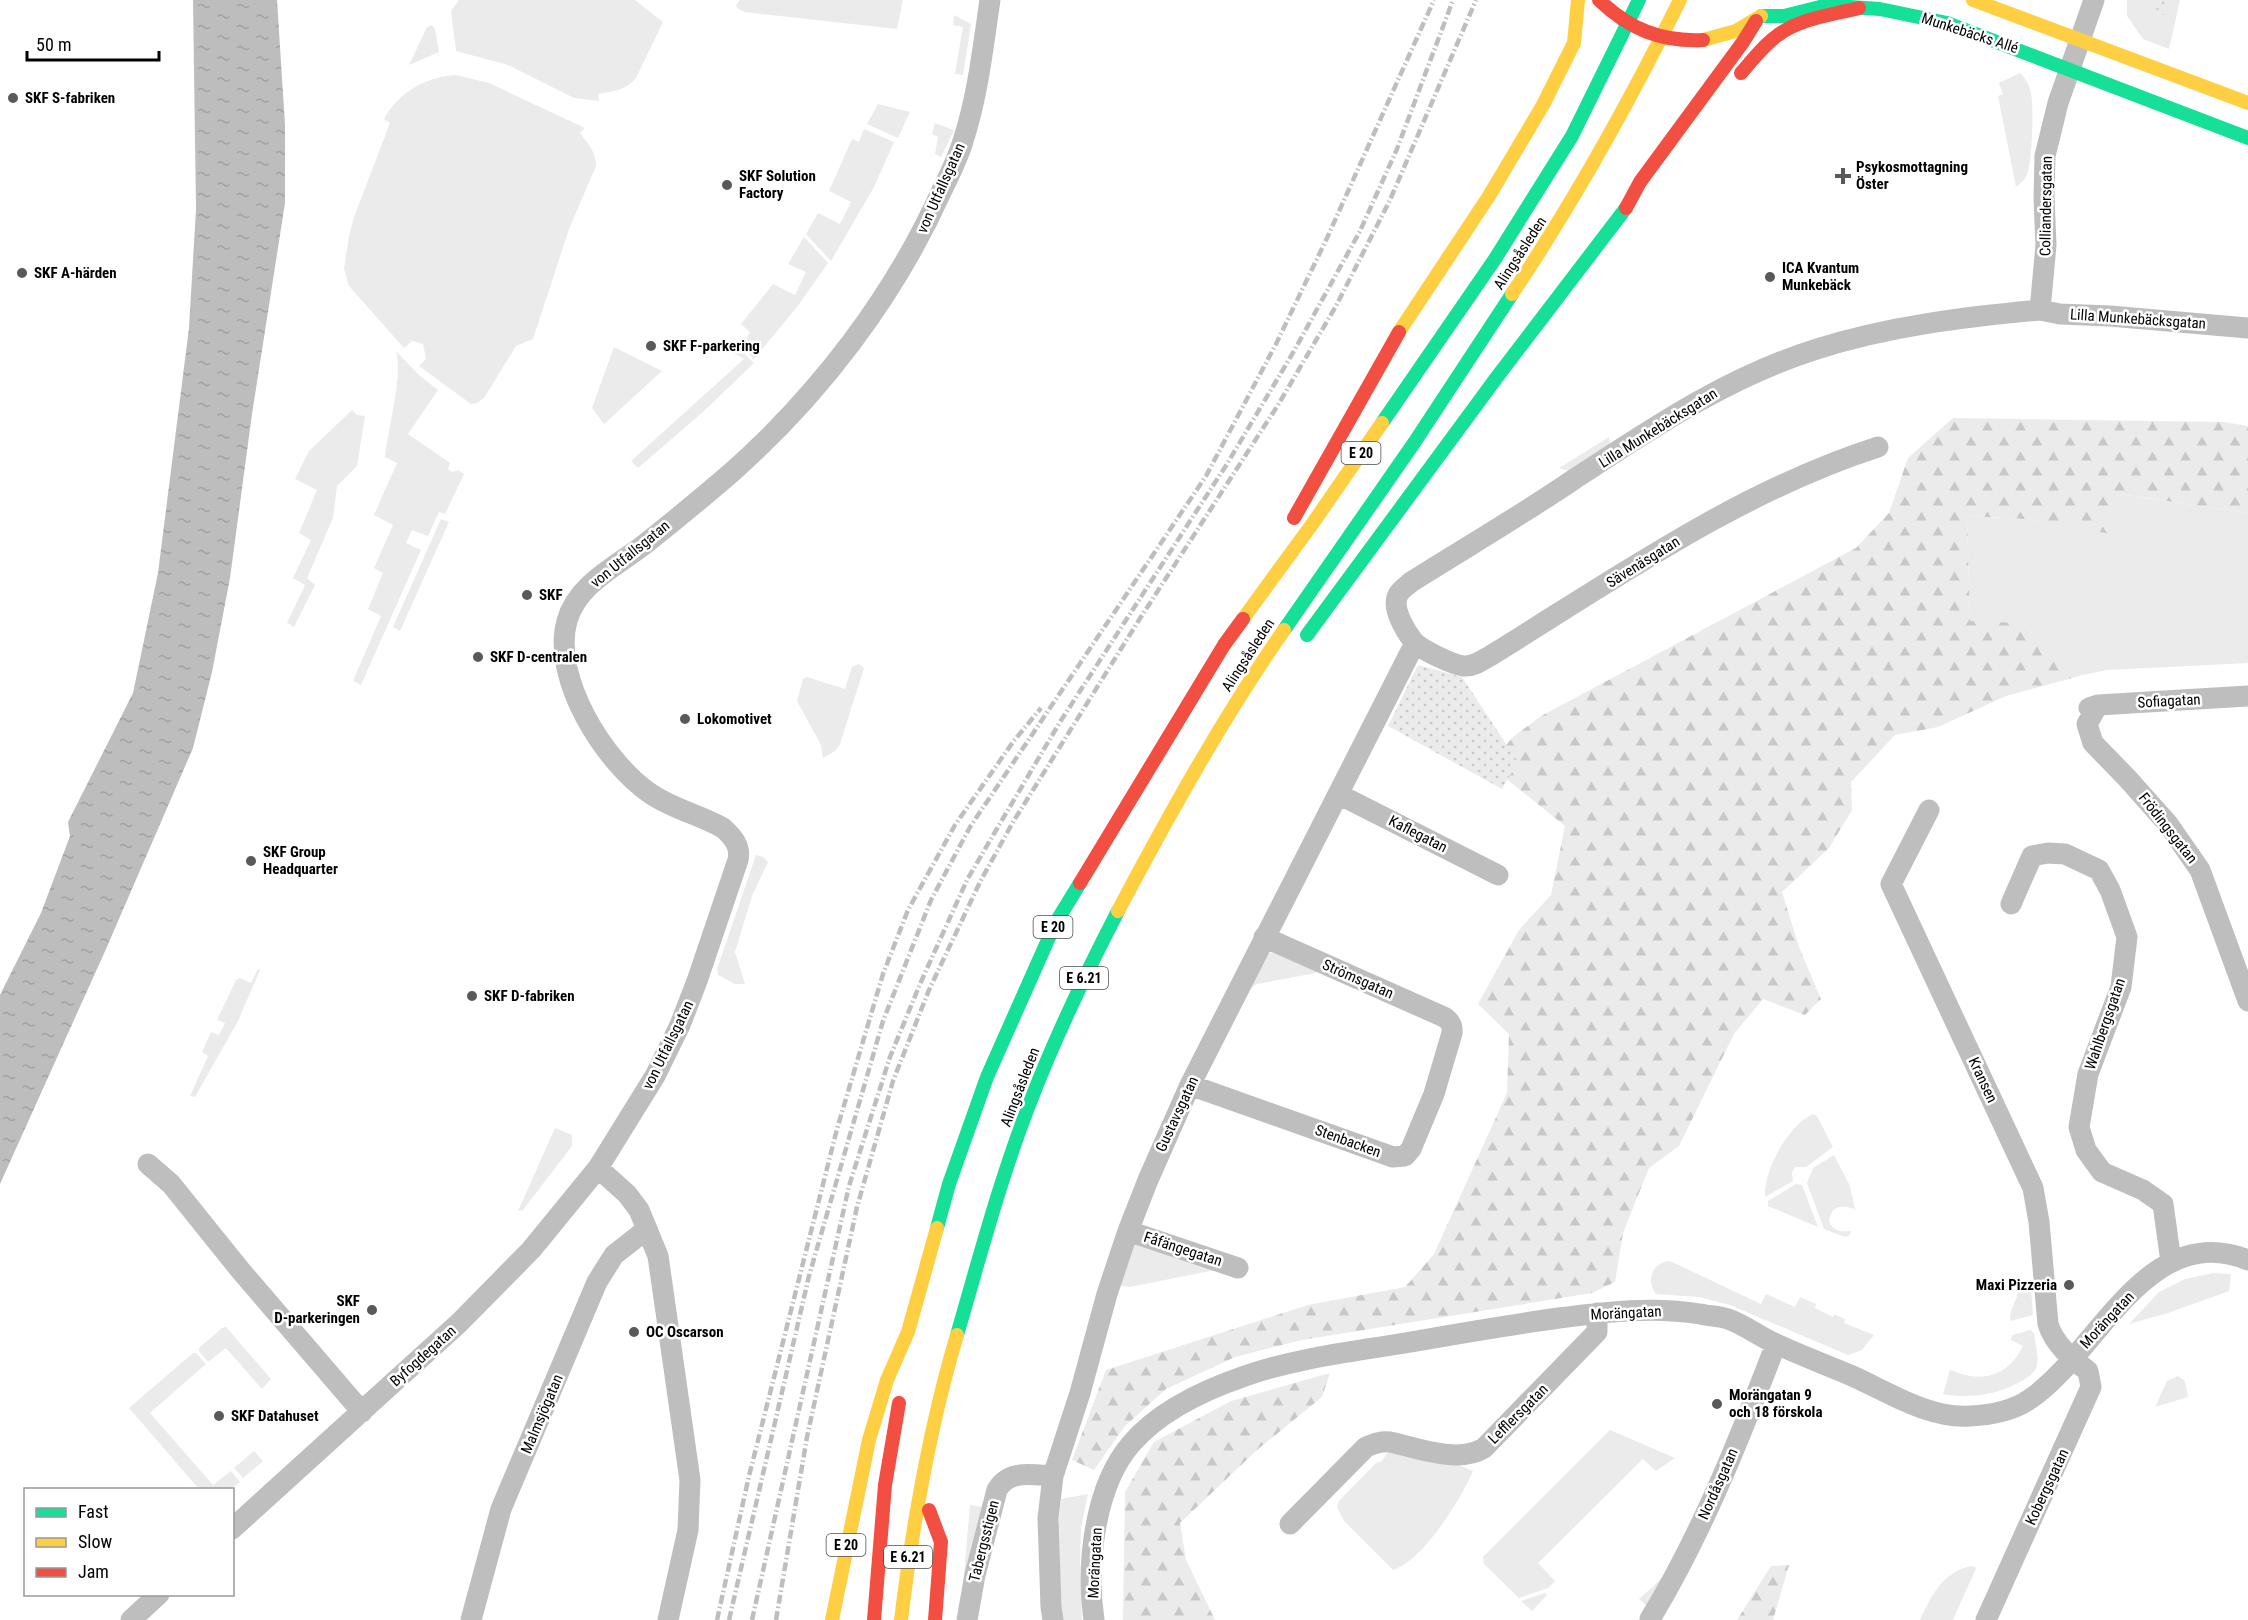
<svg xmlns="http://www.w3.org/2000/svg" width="2248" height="1620" font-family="'Roboto Condensed',sans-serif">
  <defs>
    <pattern id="forest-firs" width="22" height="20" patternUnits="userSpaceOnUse" patternTransform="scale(1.5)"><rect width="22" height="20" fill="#ebebeb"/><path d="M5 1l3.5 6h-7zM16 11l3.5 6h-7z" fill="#c8c8c8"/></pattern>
    <pattern id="park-dots" width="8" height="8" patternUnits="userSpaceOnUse" patternTransform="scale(1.5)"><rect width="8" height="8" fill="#ebebeb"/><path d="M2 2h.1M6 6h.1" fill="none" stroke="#c8c8c8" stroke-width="1.8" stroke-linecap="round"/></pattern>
    <pattern id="water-ripples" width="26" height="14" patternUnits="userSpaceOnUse" patternTransform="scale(1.5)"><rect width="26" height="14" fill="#bdbdbd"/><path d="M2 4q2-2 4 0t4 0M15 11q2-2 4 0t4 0" fill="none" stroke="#a1a1a1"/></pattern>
  </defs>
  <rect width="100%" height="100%" fill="#fff"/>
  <!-- green -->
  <path fill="#ebebeb" d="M 459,0 L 635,0 L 663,22 L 636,78 C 625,91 614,91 598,94 L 599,101 L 574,98 L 508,65 L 456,51 L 451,11 Z
    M 740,0 L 903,0 L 897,29 L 744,12 L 737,8 L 736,5 Z
    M 2127,0 L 2180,0 L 2169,49 L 2143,39 L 2127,16 Z
    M 954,15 L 971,24 L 963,75 L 955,74 L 963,27 L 953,25 Z
    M 432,25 L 435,29 L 439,52 L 409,65 L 427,27 Z
    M 2020,73 C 2026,79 2030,86 2031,94 C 2034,109 2032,157 2028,172 C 2026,178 2022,183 2016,187 L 1998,96 L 2003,94 L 1999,83 Z
    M 456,75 L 489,83 L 585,128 L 580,133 C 588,143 596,152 596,166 L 569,229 L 533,339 L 516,346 L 484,398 L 477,403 L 471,404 L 419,366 L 426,359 L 423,344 L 412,341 L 404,348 L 349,286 L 344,269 L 349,236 L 354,217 L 390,123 L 384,119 C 399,92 425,77 456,75 Z
    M 878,104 L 910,112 L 898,138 L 867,124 Z
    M 935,123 L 954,130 L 941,157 L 935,154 L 938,137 L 932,134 Z
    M 864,129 L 894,142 L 874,187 L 831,261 L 806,234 L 818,213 L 840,224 L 851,202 L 829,191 L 852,139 L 859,142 Z
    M 804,237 L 828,263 L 797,307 L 754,359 L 742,347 L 750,332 L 741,324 L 773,284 L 795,295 L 806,272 L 788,264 Z
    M 614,347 L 662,371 L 604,424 L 592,408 Z
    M 738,348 L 754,363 L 704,411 L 638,468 L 631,461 L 744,359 L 734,353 Z
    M 396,351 L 419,375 L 438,390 L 408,434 L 450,463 L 448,469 L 452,472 L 458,470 L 464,474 L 445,514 L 439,512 L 428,536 L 412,530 L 406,543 L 421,550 L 361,685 L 353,681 L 381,616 L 368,609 L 383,573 L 374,568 L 393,525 L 374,515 L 397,463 L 385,457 C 388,428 403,377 396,351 Z
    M 352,410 L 357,415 L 365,416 L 357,466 L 337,486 L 333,518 L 307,578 L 315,585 L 294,627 L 287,623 L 305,585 L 293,578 L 311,540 L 299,533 L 317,490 L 295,479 L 309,451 Z
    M 1609,437 L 1610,443 L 1608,446 L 1569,471 L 1559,468 Z
    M 2119,494 L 2248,513 L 2248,663 L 2107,670 L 2083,675 L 2022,623 L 1970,622 L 1967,516 L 2026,519 L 2111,533 Z
    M 441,519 L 449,522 L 400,631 L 393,627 Z
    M 859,664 L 864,668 L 840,744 L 835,751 L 823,758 L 821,745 L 797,701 L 803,679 L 807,677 L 845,689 L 852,667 Z
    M 756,855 L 763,857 L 768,862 L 752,896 L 735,952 L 745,984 L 735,984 L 718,975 L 717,969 Z
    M 1274,952 L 1316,969 L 1316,973 L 1257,984 L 1246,991 L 1264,955 Z
    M 258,969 L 260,970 L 238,1021 L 195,1097 L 190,1096 L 208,1056 L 202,1052 L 211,1032 L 219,1035 L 225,1023 L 217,1020 L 236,980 L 240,978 L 251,983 Z
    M 1813,1114 L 1817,1116 L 1833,1147 L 1806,1167 L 1795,1167 L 1792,1173 L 1793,1181 L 1765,1197 C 1763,1171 1789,1124 1813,1114 Z
    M 555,1128 L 572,1135 L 572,1146 L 523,1210 L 518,1211 Z
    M 1834,1155 L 1850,1186 L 1855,1209 C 1840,1205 1832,1205 1829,1221 C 1833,1232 1841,1232 1851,1231 L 1850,1235 L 1845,1237 L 1824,1229 L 1807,1183 L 1813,1168 Z
    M 1796,1184 L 1802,1185 L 1818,1227 L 1768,1206 L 1768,1201 Z
    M 1136,1244 L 1220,1269 L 1130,1287 L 1117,1285 L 1129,1250 Z
    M 1670,1261 L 1761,1304 L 1766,1294 L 1795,1307 L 1800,1297 L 1816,1304 L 1815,1308 L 1833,1317 L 1834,1314 L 1845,1319 L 1844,1323 L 1874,1335 L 1862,1350 L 1848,1355 L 1730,1305 L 1699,1297 L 1656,1294 C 1645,1280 1653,1262 1670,1261 Z
    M 2213,1273 L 2231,1274 L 2229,1291 L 2168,1313 L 2129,1324 L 2159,1292 L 2185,1279 Z
    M 2029,1286 L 2031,1288 L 2033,1315 L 2010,1321 C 2009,1307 2018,1302 2018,1289 Z
    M 226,1327 L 271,1379 L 262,1389 L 226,1348 L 208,1362 L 199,1351 L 199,1348 L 222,1328 Z
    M 2030,1330 L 2034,1333 C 2035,1343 2039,1356 2037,1366 C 2035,1373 2027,1378 2020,1382 C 1996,1395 1970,1399 1943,1394 L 1950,1370 C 1981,1383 2007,1378 2023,1346 L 2011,1340 L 2012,1335 Z
    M 193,1353 L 196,1353 L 206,1364 L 150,1413 L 213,1485 L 231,1471 L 240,1482 L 230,1489 L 199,1489 L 129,1408 Z
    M 2178,1376 L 2185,1381 L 2188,1397 L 2155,1407 L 2167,1381 Z
    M 1610,1430 L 1675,1458 L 1656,1471 L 1643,1459 L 1538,1563 L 1555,1581 L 1548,1588 L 1519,1598 L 1484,1564 L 1483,1557 Z
    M 254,1451 L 263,1461 L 243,1478 L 234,1468 Z
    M 1388,1452 L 1459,1465 L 1473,1471 C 1461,1499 1423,1561 1393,1570 L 1344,1521 L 1337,1507 L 1339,1501 L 1376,1463 L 1382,1461 Z
    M 1088,1494 L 1081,1528 L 1080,1563 L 1082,1620 L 1061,1620 L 1059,1521 L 1061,1499 Z
    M 970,1505 L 988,1508 L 960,1620 Z
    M 1972,1566 L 1976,1568 L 1953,1620 L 1920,1620 C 1931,1596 1943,1571 1972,1566 Z
    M 1662,1578 L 1649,1608 L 1639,1599 Z
    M 1545,1593 L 1547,1595 L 1532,1611 L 1521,1601 Z"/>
  <!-- forest -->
  <path fill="url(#forest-firs)" d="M 1953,418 L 2224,422 L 2248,426 L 2248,513 L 2120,494 L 2111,534 L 2026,519 L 1967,516 L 1970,621 L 2022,623 L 2083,675 L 2006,696 L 1938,727 L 1895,735 L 1851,782 L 1852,810 L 1829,848 L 1782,892 L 1799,947 L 1821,999 L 1805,1015 L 1763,999 L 1734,1034 L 1679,1146 L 1649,1168 L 1623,1233 L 1615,1282 L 1592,1293 L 1302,1340 L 1235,1357 L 1166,1389 L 1125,1426 L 1094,1470 L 1072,1460 L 1106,1370 L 1308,1305 L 1405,1287 L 1434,1254 L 1507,1093 L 1509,1034 L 1478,1004 L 1519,930 L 1551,895 L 1565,826 L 1489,765 L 1513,737 L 1541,716 L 1856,548 L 1889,513 L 1908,458 Z
    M 1330,1373 L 1322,1397 L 1257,1450 L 1180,1523 L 1186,1560 L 1215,1620 L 1123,1620 L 1125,1492 L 1154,1442 L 1231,1401 Z
    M 1789,1565 L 1773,1620 L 1737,1620 L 1771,1566 Z"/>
  <!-- park -->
  <path fill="url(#park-dots)" d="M 2157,0 L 2168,0 L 2166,15 L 2156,13 Z
    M 1418,665 L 1462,677 L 1518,762 L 1502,789 L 1388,726 Z"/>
  <!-- water -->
  <path fill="url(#water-ripples)" d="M 193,0 L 277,0 L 285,125 L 285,203 L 252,414 L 230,578 L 212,672 L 193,748 L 106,949 L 0,1184 L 0,995 L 41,913 L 70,836 L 68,822 L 133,693 L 158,573 L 189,328 L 196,209 Z"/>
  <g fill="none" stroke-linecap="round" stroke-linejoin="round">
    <!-- street -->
    <path stroke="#bebebe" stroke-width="21" d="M 2040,310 L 2046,245 L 2044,198 L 2045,156 L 2058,103 L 2094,0
      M 1878,447 C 1738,492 1615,579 1490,656 C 1483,660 1473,667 1464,666 C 1453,665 1422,650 1414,642 C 1406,632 1391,608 1398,595 C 1400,590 1407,586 1411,582 C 1465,548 1520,516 1573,480 C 1651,429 1727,377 1817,349 C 1889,326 1965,317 2040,310 L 2060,314 L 2110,316 L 2248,328
      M 2098,705 L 2087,724 L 2093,743 L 2127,778 L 2168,824 L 2200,870 L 2248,1001
      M 2089,708 L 2098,705 L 2248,696
      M 1338,794 L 1498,875
      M 1929,810 L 1891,884 L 2033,1188 L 2039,1222 L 2048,1324 C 2054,1344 2072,1359 2088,1371 L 2091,1387 L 1986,1620
      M 2011,904 L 2032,856 L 2048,853 L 2065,854 L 2099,870 L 2110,890 L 2127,937 L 2121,987 L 2088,1074 L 2079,1127 L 2086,1150 L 2102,1172 L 2143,1190 L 2163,1204 L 2171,1262
      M 1190,1085 L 1393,1157 L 1405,1156 L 1411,1149 L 1434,1094 L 1452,1033 C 1453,1025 1450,1021 1444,1017 L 1264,937
      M 148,1164 L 171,1184 L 241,1271 L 362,1412
      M 598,1168 L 627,1194 L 639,1210 L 658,1256 L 690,1480 L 688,1530 L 668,1620
      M 1128,1231 L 1238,1268
      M 1290,1524 L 1366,1447 C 1375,1443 1381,1441 1390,1442 C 1419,1448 1458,1464 1484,1448 L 1597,1332 L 1597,1313
      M 232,1529 L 459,1323 L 531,1250 L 598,1168 L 655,1076 L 680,1025 L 697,981 L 738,860 C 741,846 733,837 723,828 C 700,815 673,809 651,794 C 605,763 551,678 567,621 C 577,584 617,566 645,544 C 674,521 703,497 731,473 C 819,395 894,297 942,190 C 950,174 958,158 963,141 C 978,95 983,47 990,0
      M 1650,1619 C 1702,1534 1740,1437 1776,1344
      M 131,1620 L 159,1594
      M 471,1620 L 501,1509 L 597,1282 L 614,1255 L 647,1229
      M 967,1620 L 975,1575 L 997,1490 C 1009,1469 1032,1475 1053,1476
      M 1053,1620 L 1051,1607 L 1048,1518 L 1053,1476 L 1080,1393 L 1107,1294 L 1128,1231 L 1148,1180 L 1190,1085 L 1415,643
      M 1094,1620 C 1086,1566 1094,1487 1131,1444 C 1160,1410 1204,1390 1245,1376 C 1296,1358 1352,1352 1405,1343 C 1456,1334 1507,1325 1559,1318 C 1606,1312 1653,1306 1700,1314 C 1709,1316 1719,1316 1728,1319 C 1743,1324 1757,1335 1772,1342 C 1797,1354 1824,1364 1850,1375 C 1887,1391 1928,1419 1970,1416 C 1990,1415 2013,1411 2030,1399 C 2097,1354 2147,1219 2248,1260"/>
    <!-- fast -->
    <path stroke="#16e098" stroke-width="14" d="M 1761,16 L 1784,16 L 1824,6 L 1835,6 L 1880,9 L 1947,23 L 2248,138
      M 1382,423 L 1495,259 L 1572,136 L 1639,0
      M 1284,630 L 1414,443 L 1512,294
      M 1307,635 L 1497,377 L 1626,208
      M 937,1228 L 949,1184 L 987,1077 L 1055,924 L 1080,883
      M 957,1335 C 980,1256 1001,1176 1031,1100 C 1056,1035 1086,973 1118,911"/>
    <!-- slow -->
    <path stroke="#ffcf43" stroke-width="14" d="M 1973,0 L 2248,103
      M 1703,40 L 1736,31 L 1761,16
      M 1512,294 C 1575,200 1630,101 1680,0
      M 1399,332 L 1489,196 L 1543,105 L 1574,43 L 1578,0
      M 1243,619 L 1313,523 L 1382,423
      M 1118,911 C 1169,815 1222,719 1284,630
      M 832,1620 L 869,1440 L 887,1380 L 908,1332 L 937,1228
      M 901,1620 C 913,1522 929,1429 957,1335"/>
    <!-- jam -->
    <path stroke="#f24e42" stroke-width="14" d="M 1741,73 C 1753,60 1763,45 1778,35 C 1801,18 1832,15 1859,8
      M 1626,208 L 1640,182 L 1743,42 L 1756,21
      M 1294,518 L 1399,332
      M 1080,883 L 1224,645 L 1243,619
      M 929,1510 L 941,1542 L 935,1620
      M 874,1620 L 885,1485 L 899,1403"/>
    <!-- rail -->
    <path stroke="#bebebe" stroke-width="4.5" stroke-dasharray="9 3 1.5 3" stroke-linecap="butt" d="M 717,1620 L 749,1476 L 837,1129 L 883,974 L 908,910 L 955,825 L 1013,742 L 1041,708
      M 729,1620 L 809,1276 L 883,1021 L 931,900 L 970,827 L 1206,476 L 1276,344 L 1327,238 L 1434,0
      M 752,1620 L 849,1186 L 890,1057 L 920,984 L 967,880 L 995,832 L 1060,722 L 1227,464 L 1294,351 L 1360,231 L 1397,149 L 1453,0
      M 776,1620 L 807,1437 L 857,1207 L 893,1081 L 929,990 L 980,882 L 1013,822 L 1139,620 L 1278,405 L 1336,306 L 1390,200 L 1476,0"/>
    <!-- jam-bridge -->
    <path stroke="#f24e42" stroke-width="14" d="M 1599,0 C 1629,29 1661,42 1703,40"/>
  </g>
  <!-- markers -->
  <g fill="#595959" stroke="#fff" stroke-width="2">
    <circle cx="13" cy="98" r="6"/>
    <path d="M1840 167h6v6h6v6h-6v6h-6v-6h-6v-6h6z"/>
    <circle cx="727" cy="185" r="6"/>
    <circle cx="22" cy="273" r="6"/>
    <circle cx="1770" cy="277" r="6"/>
    <circle cx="651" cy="346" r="6"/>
    <circle cx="527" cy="595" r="6"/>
    <circle cx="478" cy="657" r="6"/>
    <circle cx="685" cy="719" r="6"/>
    <circle cx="251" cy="861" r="6"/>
    <circle cx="472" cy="996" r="6"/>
    <circle cx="2069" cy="1285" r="6"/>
    <circle cx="372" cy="1310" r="6"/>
    <circle cx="634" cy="1332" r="6"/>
    <circle cx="1717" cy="1404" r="6"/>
    <circle cx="219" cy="1416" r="6"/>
  </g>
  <g text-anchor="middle" stroke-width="5" stroke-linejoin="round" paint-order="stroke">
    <!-- shield labels -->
    <g fill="#fff" stroke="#4c4c4c" stroke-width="1.5">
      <rect x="1341.5" y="442" width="39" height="22" rx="4.5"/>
      <rect x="1033.5" y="916" width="39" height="22" rx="4.5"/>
      <rect x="1060" y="967" width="48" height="22" rx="4.5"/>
      <rect x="826.5" y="1534" width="39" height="22" rx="4.5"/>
      <rect x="884" y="1546" width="48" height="22" rx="4.5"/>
    </g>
    <g font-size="14" font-weight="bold" fill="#000">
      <text x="1361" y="458">E 20</text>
      <text x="1053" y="932">E 20</text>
      <text x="1084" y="983">E 6.21</text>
      <text x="846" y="1550">E 20</text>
      <text x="908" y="1562">E 6.21</text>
    </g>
    <!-- street labels -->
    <g font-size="15" fill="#000" stroke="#fff">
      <text transform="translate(1970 33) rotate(18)" y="5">Munkebäcks Allé</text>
      <text transform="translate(941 188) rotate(-66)" y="5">von Utfallsgatan</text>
      <text transform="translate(2046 206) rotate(-89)" y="5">Colliandersgatan</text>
      <text transform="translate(1520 253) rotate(-57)" y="5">Alingsåsleden</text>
      <text transform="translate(2138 319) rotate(4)" y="5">Lilla Munkebäcksgatan</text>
      <text transform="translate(1658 428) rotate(-32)" y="5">Lilla Munkebäcksgatan</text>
      <text transform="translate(630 554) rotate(-39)" y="5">von Utfallsgatan</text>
      <text transform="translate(1643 562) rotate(-32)" y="5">Sävenäsgatan</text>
      <text transform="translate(1248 655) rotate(-57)" y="5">Alingsåsleden</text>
      <text transform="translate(2169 701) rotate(-3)" y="5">Sofiagatan</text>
      <text transform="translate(2168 828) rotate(52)" y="5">Frödingsgatan</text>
      <text transform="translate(1418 834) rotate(27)" y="5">Kaflegatan</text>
      <text transform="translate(1358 979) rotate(24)" y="5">Strömsgatan</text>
      <text transform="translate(2105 1024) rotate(-71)" y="5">Wahlbergsgatan</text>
      <text transform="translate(668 1045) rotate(-64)" y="5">von Utfallsgatan</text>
      <text transform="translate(1983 1080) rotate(65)" y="5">Kransen</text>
      <text transform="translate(1020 1087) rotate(-69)" y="5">Alingsåsleden</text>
      <text transform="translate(1177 1114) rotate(-65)" y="5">Gustavsgatan</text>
      <text transform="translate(1348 1141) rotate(20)" y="5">Stenbacken</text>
      <text transform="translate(1183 1249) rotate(18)" y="5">Fåfängegatan</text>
      <text transform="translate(1626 1313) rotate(-3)" y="5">Morängatan</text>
      <text transform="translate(2107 1320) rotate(-47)" y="5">Morängatan</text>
      <text transform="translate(423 1356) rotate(-42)" y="5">Byfogdegatan</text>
      <text transform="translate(542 1414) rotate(-67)" y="5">Malmsjögatan</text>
      <text transform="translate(1518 1414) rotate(-45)" y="5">Lefflersgatan</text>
      <text transform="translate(1718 1484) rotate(-66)" y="5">Nordåsgatan</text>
      <text transform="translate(2047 1487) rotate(-65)" y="5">Kobergsgatan</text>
      <text transform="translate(984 1541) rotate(-76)" y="5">Tabergsstigen</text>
      <text transform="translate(1095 1563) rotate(-87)" y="5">Morängatan</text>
    </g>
    <!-- poi labels -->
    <g font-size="15" font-weight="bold" fill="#000" stroke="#fff" text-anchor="start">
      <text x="25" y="103">SKF S-fabriken</text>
      <text x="1856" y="172">Psykosmottagning<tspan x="1856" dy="17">Öster</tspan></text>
      <text x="739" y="181">SKF Solution<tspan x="739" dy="17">Factory</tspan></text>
      <text x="1782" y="273">ICA Kvantum<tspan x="1782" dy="17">Munkebäck</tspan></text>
      <text x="34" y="278">SKF A-härden</text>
      <text x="663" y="351">SKF F-parkering</text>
      <text x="539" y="600">SKF</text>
      <text x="490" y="662">SKF D-centralen</text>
      <text x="697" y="724">Lokomotivet</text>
      <text x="263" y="857">SKF Group<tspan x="263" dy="17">Headquarter</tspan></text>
      <text x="484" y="1001">SKF D-fabriken</text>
      <text x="2057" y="1290" text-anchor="end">Maxi Pizzeria</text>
      <text x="360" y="1306" text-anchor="end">SKF<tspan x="360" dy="17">D-parkeringen</tspan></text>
      <text x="646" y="1337">OC Oscarson</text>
      <text x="1729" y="1400">Morängatan 9<tspan x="1729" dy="17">och 18 förskola</tspan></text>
      <text x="231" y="1421">SKF Datahuset</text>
    </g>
  </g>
  <!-- legend -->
  <rect x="24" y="1488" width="210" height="108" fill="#ffffff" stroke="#999999" stroke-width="1.5"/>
  <rect x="36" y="1508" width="30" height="9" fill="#16e098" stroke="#999999" stroke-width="1.5"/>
  <text x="78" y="1518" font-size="18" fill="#000000">Fast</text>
  <rect x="36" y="1538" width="30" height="9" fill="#ffcf43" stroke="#999999" stroke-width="1.5"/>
  <text x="78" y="1548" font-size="18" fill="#000000">Slow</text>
  <rect x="36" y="1568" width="30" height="9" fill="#f24e42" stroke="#999999" stroke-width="1.5"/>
  <text x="78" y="1578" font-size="18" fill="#000000">Jam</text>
  <!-- scale -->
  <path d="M27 51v9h132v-9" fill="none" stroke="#000000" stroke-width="3"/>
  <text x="36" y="51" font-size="18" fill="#000000" stroke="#ffffff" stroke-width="4.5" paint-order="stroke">50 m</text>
</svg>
